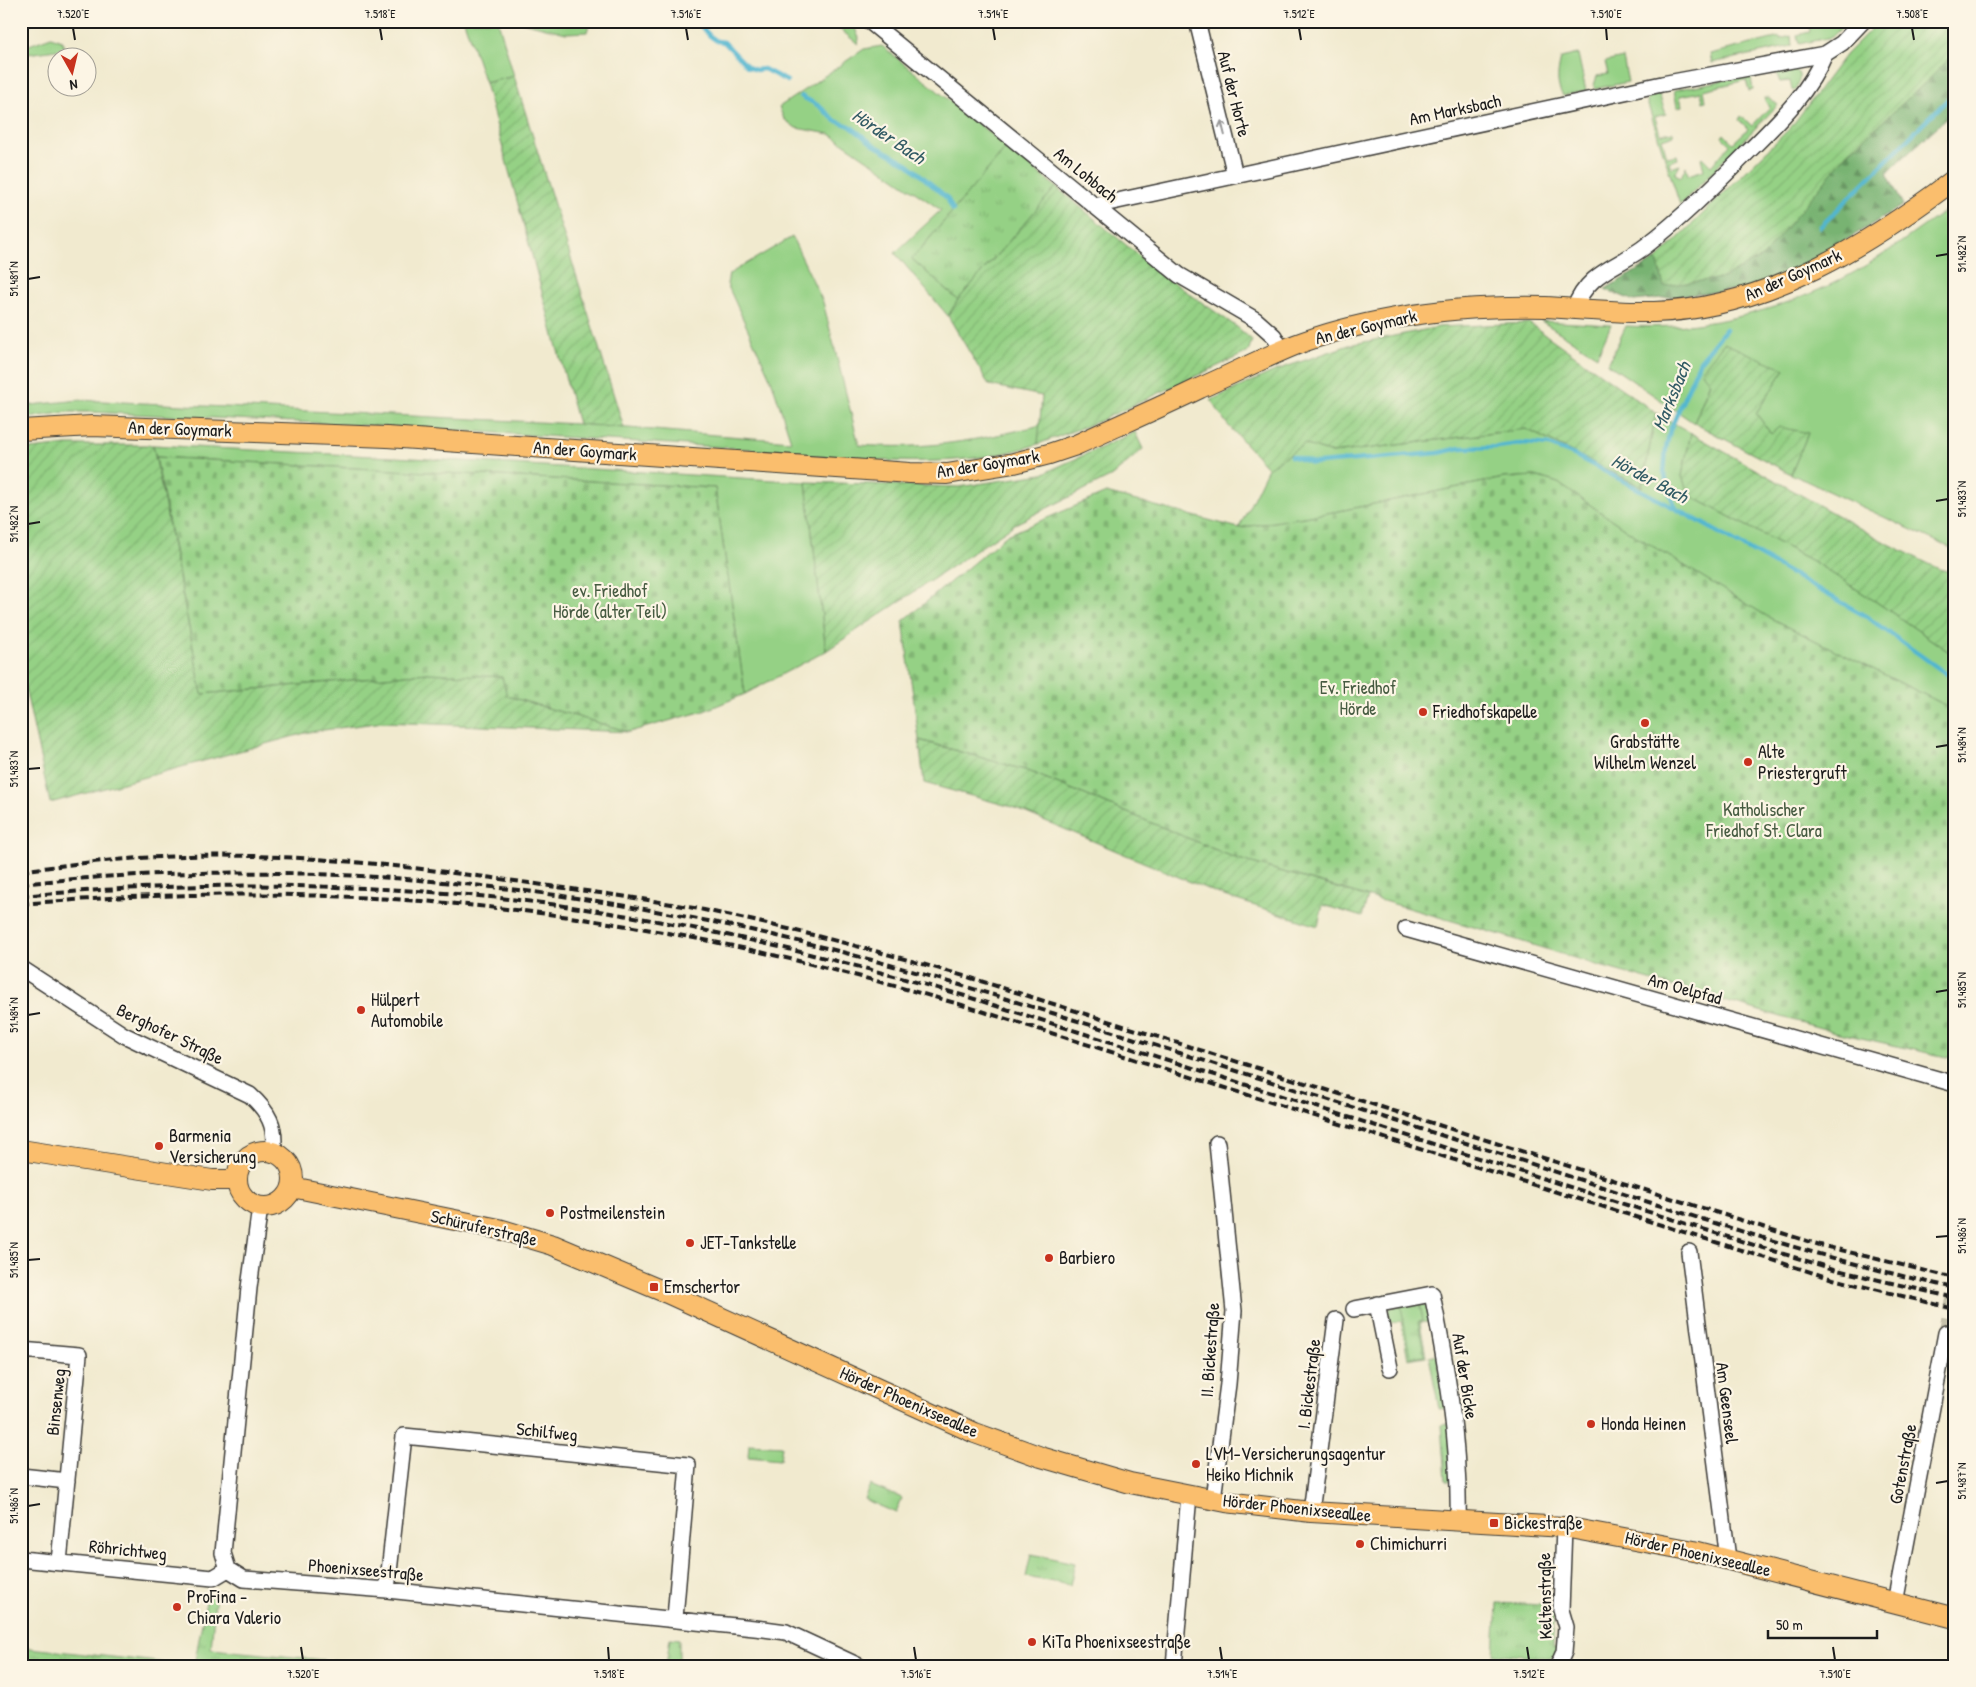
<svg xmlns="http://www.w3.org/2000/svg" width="1976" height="1687" font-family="'Patrick Hand',sans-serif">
  <defs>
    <pattern id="forest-firs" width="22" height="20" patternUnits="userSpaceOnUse" patternTransform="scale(1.25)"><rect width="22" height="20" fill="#78b372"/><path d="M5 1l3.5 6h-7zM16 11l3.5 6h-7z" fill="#62915d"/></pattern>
    <pattern id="cemetery-stones" width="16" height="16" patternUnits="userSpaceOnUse" patternTransform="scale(1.25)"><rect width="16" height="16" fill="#95d185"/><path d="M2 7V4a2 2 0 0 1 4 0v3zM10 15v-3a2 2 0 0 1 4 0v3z" fill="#80b372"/></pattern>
    <pattern id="park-tufts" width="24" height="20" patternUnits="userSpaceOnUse" patternTransform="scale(1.25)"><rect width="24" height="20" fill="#95d185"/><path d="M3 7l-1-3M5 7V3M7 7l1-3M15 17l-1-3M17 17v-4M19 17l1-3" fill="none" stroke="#80b372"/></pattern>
    <pattern id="garden-furrows" width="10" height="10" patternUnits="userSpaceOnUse" patternTransform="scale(1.25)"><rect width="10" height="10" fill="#95d185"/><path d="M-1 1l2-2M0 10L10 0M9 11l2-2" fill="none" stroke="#80b372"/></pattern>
  </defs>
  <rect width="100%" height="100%" fill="#fcf5e5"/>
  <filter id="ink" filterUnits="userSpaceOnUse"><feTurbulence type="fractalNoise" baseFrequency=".02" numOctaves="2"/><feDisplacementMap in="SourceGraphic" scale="10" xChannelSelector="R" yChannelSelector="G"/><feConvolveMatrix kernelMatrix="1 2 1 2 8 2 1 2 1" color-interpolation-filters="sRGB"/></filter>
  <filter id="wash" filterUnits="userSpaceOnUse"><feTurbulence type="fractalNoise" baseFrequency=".0096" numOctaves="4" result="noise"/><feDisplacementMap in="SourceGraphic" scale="20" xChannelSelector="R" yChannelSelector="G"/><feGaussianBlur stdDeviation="1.12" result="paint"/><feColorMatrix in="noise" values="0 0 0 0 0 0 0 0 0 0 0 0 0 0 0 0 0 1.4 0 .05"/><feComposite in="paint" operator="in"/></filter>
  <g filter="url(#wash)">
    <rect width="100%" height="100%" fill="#f1eacf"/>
    <!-- grass -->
    <path fill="#95d185" stroke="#587650" d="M 464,21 L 498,21 L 514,76 L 485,83 Z
      M 518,21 L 590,21 L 587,32 L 566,33 Z
      M 830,21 L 852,21 L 859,38 L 858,44 Z
      M 1808,21 L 1848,21 L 1832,37 L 1799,44 L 1797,35 L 1810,32 Z
      M 1791,36 L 1792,46 L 1712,63 L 1710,54 L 1780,37 L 1780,39 Z
      M 51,37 L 62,41 L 64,45 L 63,49 L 21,55 L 21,48 Z
      M 882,46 L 1007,147 L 912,259 L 958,300 L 948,316 L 895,253 L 941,210 L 830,134 L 796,128 L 784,119 L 779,107 L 864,49 Z
      M 1578,54 L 1586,91 L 1563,96 C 1555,85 1558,70 1561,58 Z
      M 1623,58 L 1628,82 L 1595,89 L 1594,85 L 1597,76 L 1608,74 L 1605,62 Z
      M 1792,67 C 1803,74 1800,81 1794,91 L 1792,90 L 1790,81 L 1780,82 L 1776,72 L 1751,78 L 1753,90 L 1749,91 L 1746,80 L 1704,90 L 1706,101 L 1703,102 L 1701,92 L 1680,96 L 1682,106 L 1677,107 L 1674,90 Z
      M 1659,94 L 1666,114 L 1655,117 L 1660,134 L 1673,132 L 1674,135 L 1662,139 L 1667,157 L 1677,155 L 1678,159 L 1669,162 L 1671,168 L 1680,165 L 1675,174 L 1681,177 L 1686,166 L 1688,175 L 1704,170 L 1701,158 L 1702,157 L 1711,166 L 1730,145 L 1722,137 L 1724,134 L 1733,143 L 1748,129 L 1739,120 L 1741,116 L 1752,126 L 1770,107 L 1765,101 L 1765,98 L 1768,97 L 1778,105 L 1680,205 L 1647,102 L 1648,97 Z
      M 1955,204 L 1955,550 L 1791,474 L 1808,433 L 1771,434 L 1756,413 L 1785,369 L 1710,382 L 1694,423 L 1608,364 L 1626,326 C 1699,331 1774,313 1840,280 C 1881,259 1917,230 1955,204 Z
      M 792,237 L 823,302 L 859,445 C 926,450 976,441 1041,425 L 1038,444 C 978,464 916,463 853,459 C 819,457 785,454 750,449 L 419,428 L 91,412 L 67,412 L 21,419 L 21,406 L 80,400 L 578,424 L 791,441 L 772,382 L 727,284 L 729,274 Z
      M 1541,321 L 1611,325 L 1597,356 Z
      M 1656,413 L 1691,433 L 1682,476 L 1689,495 L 1816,563 L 1878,603 L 1955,656 L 1955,710 L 1768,617 L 1631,533 L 1558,483 L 1535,476 L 1504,478 L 1339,511 L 1239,528 L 1268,468 L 1304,444 L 1332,453 L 1526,429 L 1642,487 Z
      M 153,445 L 412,458 L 806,482 L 826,651 L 745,694 L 715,488 L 156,457 Z
      M 1409,1302 L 1418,1322 L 1420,1303 L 1427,1306 L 1433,1321 L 1420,1323 L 1426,1356 L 1408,1359 L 1401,1321 L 1390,1323 L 1388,1313 L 1390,1308 Z
      M 1437,1354 L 1446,1408 L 1439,1409 L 1429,1356 Z
      M 1449,1424 L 1453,1481 L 1446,1481 L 1442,1425 Z"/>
    <!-- forest -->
    <path fill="url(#forest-firs)" stroke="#4a6847" d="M 1955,53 L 1955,110 L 1887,173 L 1903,205 L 1812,261 L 1745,291 L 1733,290 L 1634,301 L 1605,289 L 1657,259 L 1664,285 L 1847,154 L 1928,80 Z"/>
    <!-- cemetery -->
    <path fill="url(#cemetery-stones)" stroke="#587650" d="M 156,457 L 715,488 L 745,694 L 704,711 L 629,732 L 428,673 L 202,694 Z
      M 1535,476 L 1558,483 L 1631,533 L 1768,617 L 1955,710 L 1955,1059 L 1835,1032 L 1600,966 L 1501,935 L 1235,858 L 1028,771 L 919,740 L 903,621 L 1007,535 L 1106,493 L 1239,528 L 1339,511 L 1504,478 Z"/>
    <!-- park -->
    <path fill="url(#park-tufts)" stroke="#587650" d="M 1007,147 L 1056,187 L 958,300 L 912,259 Z
      M 1420,1303 L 1423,1321 L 1418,1322 L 1424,1355 L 1410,1357 L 1401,1306 Z
      M 749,1444 L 782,1446 L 780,1460 L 748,1457 Z
      M 870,1485 L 902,1498 L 896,1513 L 864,1499 Z
      M 1031,1554 L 1075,1563 L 1070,1585 L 1026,1577 Z
      M 208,1591 L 216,1591 L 211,1649 L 385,1666 L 21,1666 L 21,1647 L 194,1666 Z
      M 1497,1603 L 1546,1605 L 1546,1611 L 1555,1611 L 1552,1648 L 1557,1648 L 1556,1658 L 1494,1654 Z
      M 670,1638 L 679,1639 L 679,1666 L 666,1666 Z"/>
    <!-- garden -->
    <path fill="url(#garden-furrows)" stroke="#587650" d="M 1879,21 L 1955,21 L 1955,53 L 1928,80 L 1847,154 L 1763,256 L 1723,278 L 1664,286 L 1657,259 L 1791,127 L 1846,54 Z
      M 514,76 L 624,428 L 578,424 L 485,83 Z
      M 1056,187 L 1160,273 L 1237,327 L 1252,340 L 1248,352 L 1097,422 L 1038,444 L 1042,396 L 989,385 L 948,316 L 958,300 Z
      M 1529,323 L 1656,413 L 1642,487 L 1526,429 L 1332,453 L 1304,444 L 1268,468 L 1227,424 L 1211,400 L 1277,370 L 1349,345 L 1439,327 Z
      M 1724,343 L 1785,369 L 1756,413 L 1771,434 L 1779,427 L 1808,433 L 1791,474 L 1694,423 L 1710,383 L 1701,371 Z
      M 1135,432 L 1143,449 L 1112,476 L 1015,524 L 826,651 L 806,482 L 959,487 L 1042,474 Z
      M 1691,433 L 1879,539 L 1939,569 L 1955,573 L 1955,656 L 1878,603 L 1816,563 L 1689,495 L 1682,476 Z
      M 67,445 L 153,445 L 202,694 L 428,673 L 502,677 L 507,696 L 629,732 L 383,722 L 309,732 L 50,803 L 21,669 L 21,450 Z
      M 919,740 L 1028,771 L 1235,858 L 1368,897 L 1362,917 L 1323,905 L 1318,926 L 1224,896 L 1012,807 L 924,783 Z"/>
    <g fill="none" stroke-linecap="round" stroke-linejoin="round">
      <!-- stream -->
      <path stroke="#51b6d0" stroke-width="4.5" d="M 696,21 L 710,36 L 717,41 L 724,42 L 748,67 L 756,70 L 764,69 L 787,81
        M 21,26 L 35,21
        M 801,96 L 819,106 L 836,121 L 850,126 L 874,145 L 908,164 L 947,198 L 953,210
        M 1820,227 L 1955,92
        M 1291,456 L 1313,463 L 1320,463 L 1438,453 L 1460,448 L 1498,447 L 1525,443 L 1549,445 L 1574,455 L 1693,518 L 1867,617 L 1955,680
        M 1676,508 L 1669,492 L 1664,472 L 1666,448 L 1670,430 L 1700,361 L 1726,329"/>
    </g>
  </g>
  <g filter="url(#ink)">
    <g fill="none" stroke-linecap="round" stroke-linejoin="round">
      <!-- minor-tunnel -->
      <path stroke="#c6c1ab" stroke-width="15" stroke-dasharray="15 8" stroke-linecap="butt" d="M 1946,1333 L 1955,1286"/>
      <!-- minor casing -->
      <g stroke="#3c3b37" stroke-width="18">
        <path id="minor" d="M 869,21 L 1179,275 L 1256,320 L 1274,336 L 1282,351
          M 1197,21 L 1235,175
          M 1094,206 L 1662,84 L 1825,54 L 1842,43 L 1863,21
          M 1574,309 C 1589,270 1618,268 1647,245 C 1682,218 1714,186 1745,155 C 1776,124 1808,95 1825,54
          M 1406,929 L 1955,1084
          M 21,968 L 124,1035 L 250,1095 C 268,1111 277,1127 273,1151
          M 260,1207 L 249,1288 L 223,1553 L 228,1569 L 244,1579 L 387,1590 L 764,1629 L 786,1632 L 859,1666
          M 1689,1252 L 1728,1559
          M 1377,1304 L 1390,1368
          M 1354,1309 L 1432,1294 C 1447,1369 1460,1444 1458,1521
          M 21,1350 L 79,1355 L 59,1562
          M 21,1476 L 67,1481
          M 1213,1499 L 1228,1384 L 1234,1311 L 1217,1143
          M 1311,1512 L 1336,1320
          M 21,1559 L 213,1578 L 228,1569
          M 387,1590 L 404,1436 L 444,1440 L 688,1465 L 675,1618
          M 1895,1603 L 1946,1333
          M 1559,1663 L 1564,1652 L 1566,1627 L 1561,1610 L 1564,1527
          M 1174,1666 L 1189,1495"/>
      </g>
      <!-- major casing -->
      <g stroke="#3c3b37" stroke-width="22">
        <path id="major" d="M 21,430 L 92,426 L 387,437 L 910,473 L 947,474 L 1014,463 L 1049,454 L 1076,445 C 1117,426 1159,408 1200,388 C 1232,374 1263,358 1295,345 C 1326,333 1362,324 1395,318 C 1444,309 1495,306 1545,307 C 1581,309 1617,313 1654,312 C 1766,309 1868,245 1955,179
          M 21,1150 L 212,1180 L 237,1180
          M237 1179a28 28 0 1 1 56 0a28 28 0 1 1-56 0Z
          M 292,1187 L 499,1229 L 553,1245 L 667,1293 L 975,1433 L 1041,1457 L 1130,1483 L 1226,1502 L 1311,1512 L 1564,1527 L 1694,1551 L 1955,1618"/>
      </g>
      <!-- minor -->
      <use href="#minor" stroke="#fff" stroke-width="15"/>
      <!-- major -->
      <use href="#major" stroke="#fabe6d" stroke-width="20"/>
      <!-- rail -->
      <path stroke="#1c1c1c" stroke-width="4" stroke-dasharray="8 4" stroke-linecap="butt" d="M 21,871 C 77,863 133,857 190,856 C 301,853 413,867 522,882 C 583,891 644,898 704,910 C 794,929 883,952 971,978 L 1820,1245 L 1955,1278
        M 21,884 C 246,860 476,875 698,919 C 846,948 989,993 1132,1038 C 1256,1077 1380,1116 1504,1155 C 1653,1203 1802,1255 1955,1288
        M 21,896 C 167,883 312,882 457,894 C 630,908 799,948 965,996 L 1744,1242 L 1837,1270 L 1955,1298
        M 21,904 C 223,887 427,892 627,926 C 740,944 851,973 962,1005 L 1833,1279 L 1955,1309"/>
    </g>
    <!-- one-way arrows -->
    <defs><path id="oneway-shaft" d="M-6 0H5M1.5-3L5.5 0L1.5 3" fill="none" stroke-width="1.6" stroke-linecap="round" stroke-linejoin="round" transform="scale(1.25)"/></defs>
    <use stroke="#999" href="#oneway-shaft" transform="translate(1223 128) rotate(-104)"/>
  </g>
  <!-- ticks -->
  <path fill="none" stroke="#1c1c1c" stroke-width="2" d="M 73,28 L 75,40M 380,28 L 382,40M 686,28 L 688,40M 993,28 L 995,40M 1299,28 L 1301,40M 1606,28 L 1607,40M 1912,28 L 1914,40M 1936,256 L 1948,254M 28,279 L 40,277M 1936,501 L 1948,499M 28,524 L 40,522M 1936,747 L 1948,745M 28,769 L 40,768M 1936,992 L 1948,990M 28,1015 L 40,1013M 1936,1237 L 1948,1236M 28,1260 L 40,1259M 1936,1483 L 1948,1481M 28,1506 L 40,1504M 301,1647 L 303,1660M 608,1647 L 609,1660M 914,1647 L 916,1660M 1220,1647 L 1222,1660M 1527,1647 L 1529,1660M 1833,1647 L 1835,1660"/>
  <!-- markers -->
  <g fill="#c8321e" stroke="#fcf5e5" stroke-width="2">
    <circle cx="1423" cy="712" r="5"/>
    <circle cx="1645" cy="723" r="5"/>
    <circle cx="1748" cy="762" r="5"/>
    <circle cx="361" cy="1010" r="5"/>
    <circle cx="159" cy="1146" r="5"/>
    <circle cx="550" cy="1213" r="5"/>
    <circle cx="690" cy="1243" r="5"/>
    <circle cx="1049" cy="1258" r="5"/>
    <rect x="649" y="1282" width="10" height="10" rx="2.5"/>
    <circle cx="1591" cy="1424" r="5"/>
    <circle cx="1196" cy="1464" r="5"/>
    <rect x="1489" y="1518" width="10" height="10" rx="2.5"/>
    <circle cx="1360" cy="1544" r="5"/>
    <circle cx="177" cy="1607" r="5"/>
    <circle cx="1032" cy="1642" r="5"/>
  </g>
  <g text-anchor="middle" stroke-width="4.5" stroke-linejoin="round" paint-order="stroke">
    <!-- street labels -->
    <g font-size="18" fill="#1c1c1c" stroke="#fcf5e5">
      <text transform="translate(1234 94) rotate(76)" y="6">Auf der Horte</text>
      <text transform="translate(1455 110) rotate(-12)" y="6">Am Marksbach</text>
      <text transform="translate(1086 175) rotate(39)" y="6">Am Lohbach</text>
      <text transform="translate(1793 275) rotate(-24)" y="6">An der Goymark</text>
      <text transform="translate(1366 327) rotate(-13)" y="6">An der Goymark</text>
      <text transform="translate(180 429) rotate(2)" y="6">An der Goymark</text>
      <text transform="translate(585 451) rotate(4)" y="6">An der Goymark</text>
      <text transform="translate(988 464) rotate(-9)" y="6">An der Goymark</text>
      <text transform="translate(1685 989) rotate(15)" y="6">Am Oelpfad</text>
      <text transform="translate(170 1034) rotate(26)" y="6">Berghofer Straße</text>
      <text transform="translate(484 1228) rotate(13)" y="6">Schüruferstraße</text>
      <text transform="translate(1210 1350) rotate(-86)" y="6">II. Bickestraße</text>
      <text transform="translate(1465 1376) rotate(81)" y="6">Auf der Bicke</text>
      <text transform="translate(1309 1384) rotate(-83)" y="6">I. Bickestraße</text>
      <text transform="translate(56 1402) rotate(-84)" y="6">Binsenweg</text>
      <text transform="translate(909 1402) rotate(24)" y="6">Hörder Phoenixseeallee</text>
      <text transform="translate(1727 1403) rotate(83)" y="6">Am Geenseel</text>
      <text transform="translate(547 1432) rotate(6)" y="6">Schilfweg</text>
      <text transform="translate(1903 1464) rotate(-79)" y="6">Gotenstraße</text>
      <text transform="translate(1297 1508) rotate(6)" y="6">Hörder Phoenixseeallee</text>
      <text transform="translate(128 1550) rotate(6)" y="6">Röhrichtweg</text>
      <text transform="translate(1698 1554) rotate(13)" y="6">Hörder Phoenixseeallee</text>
      <text transform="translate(366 1570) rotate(5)" y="6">Phoenixseestraße</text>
      <text transform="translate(1545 1596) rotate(-91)" y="6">Keltenstraße</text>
    </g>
    <!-- park labels -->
    <g font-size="18" fill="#465b41" stroke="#fcf5e5">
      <text x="610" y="597">ev. Friedhof<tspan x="610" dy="21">Hörde (alter Teil)</tspan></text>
      <text x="1358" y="694">Ev. Friedhof<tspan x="1358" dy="21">Hörde</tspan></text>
      <text x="1764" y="816">Katholischer<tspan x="1764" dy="21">Friedhof St. Clara</tspan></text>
    </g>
    <!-- poi labels -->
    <g font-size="18" fill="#1c1c1c" stroke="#fcf5e5" text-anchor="start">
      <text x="1433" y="718">Friedhofskapelle</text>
      <text x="1645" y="748" text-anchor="middle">Grabstätte<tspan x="1645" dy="21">Wilhelm Wenzel</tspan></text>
      <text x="1758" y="758">Alte<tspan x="1758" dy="21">Priestergruft</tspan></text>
      <text x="371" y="1006">Hülpert<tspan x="371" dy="21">Automobile</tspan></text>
      <text x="169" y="1142">Barmenia<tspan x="169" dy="21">Versicherung</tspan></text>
      <text x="560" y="1219">Postmeilenstein</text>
      <text x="700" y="1249">JET-Tankstelle</text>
      <text x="1059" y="1264">Barbiero</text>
      <text x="664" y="1293">Emschertor</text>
      <text x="1601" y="1430">Honda Heinen</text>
      <text x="1206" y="1460">LVM-Versicherungsagentur<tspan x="1206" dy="21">Heiko Michnik</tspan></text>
      <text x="1504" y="1529">Bickestraße</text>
      <text x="1370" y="1550">Chimichurri</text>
      <text x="187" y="1603">ProFina -<tspan x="187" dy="21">Chiara Valerio</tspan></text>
      <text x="1042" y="1648">KiTa Phoenixseestraße</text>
    </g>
    <!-- water labels -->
    <g font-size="19" font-style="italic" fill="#315a64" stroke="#fcf5e5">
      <text transform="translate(889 136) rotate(34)" y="7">Hörder Bach</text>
      <text transform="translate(1671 396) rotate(-68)" y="7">Marksbach</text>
      <text transform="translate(1650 478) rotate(28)" y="7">Hörder Bach</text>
    </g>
  </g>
  <!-- margin -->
  <rect width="1976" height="1687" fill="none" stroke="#fcf5e5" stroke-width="55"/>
  <!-- north arrow -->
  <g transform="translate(72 72) rotate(172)"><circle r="24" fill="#fcf5e5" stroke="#a29e95"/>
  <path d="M0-4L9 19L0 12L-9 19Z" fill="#c8321e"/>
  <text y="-8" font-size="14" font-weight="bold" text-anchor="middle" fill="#1c1c1c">N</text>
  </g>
  <!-- scale -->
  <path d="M1768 1630v8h109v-8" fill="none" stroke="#1c1c1c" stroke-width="2.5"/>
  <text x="1776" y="1630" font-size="15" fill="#1c1c1c" stroke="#fcf5e5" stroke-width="4" paint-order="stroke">50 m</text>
  <rect x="28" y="28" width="1920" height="1632" fill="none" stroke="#1c1c1c" stroke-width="2"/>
  <g font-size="12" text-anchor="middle" fill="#1c1c1c">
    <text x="73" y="18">7.520°E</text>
    <text x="380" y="18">7.518°E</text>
    <text x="686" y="18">7.516°E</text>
    <text x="993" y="18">7.514°E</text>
    <text x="1299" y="18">7.512°E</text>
    <text x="1606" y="18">7.510°E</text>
    <text x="1912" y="18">7.508°E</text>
    <text transform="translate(1962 254) rotate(-90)" y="4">51.482°N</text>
    <text transform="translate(14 279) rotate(-90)" y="4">51.481°N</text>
    <text transform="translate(1962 499) rotate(-90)" y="4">51.483°N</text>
    <text transform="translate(14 524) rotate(-90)" y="4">51.482°N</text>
    <text transform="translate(1962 745) rotate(-90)" y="4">51.484°N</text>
    <text transform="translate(14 769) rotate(-90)" y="4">51.483°N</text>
    <text transform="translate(1962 990) rotate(-90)" y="4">51.485°N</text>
    <text transform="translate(14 1015) rotate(-90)" y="4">51.484°N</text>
    <text transform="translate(1962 1236) rotate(-90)" y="4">51.486°N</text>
    <text transform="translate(14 1260) rotate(-90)" y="4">51.485°N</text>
    <text transform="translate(1962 1481) rotate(-90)" y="4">51.487°N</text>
    <text transform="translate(14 1506) rotate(-90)" y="4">51.486°N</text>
    <text x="303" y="1678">7.520°E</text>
    <text x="609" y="1678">7.518°E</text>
    <text x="916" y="1678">7.516°E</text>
    <text x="1222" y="1678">7.514°E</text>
    <text x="1529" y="1678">7.512°E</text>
    <text x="1835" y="1678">7.510°E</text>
  </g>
</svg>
